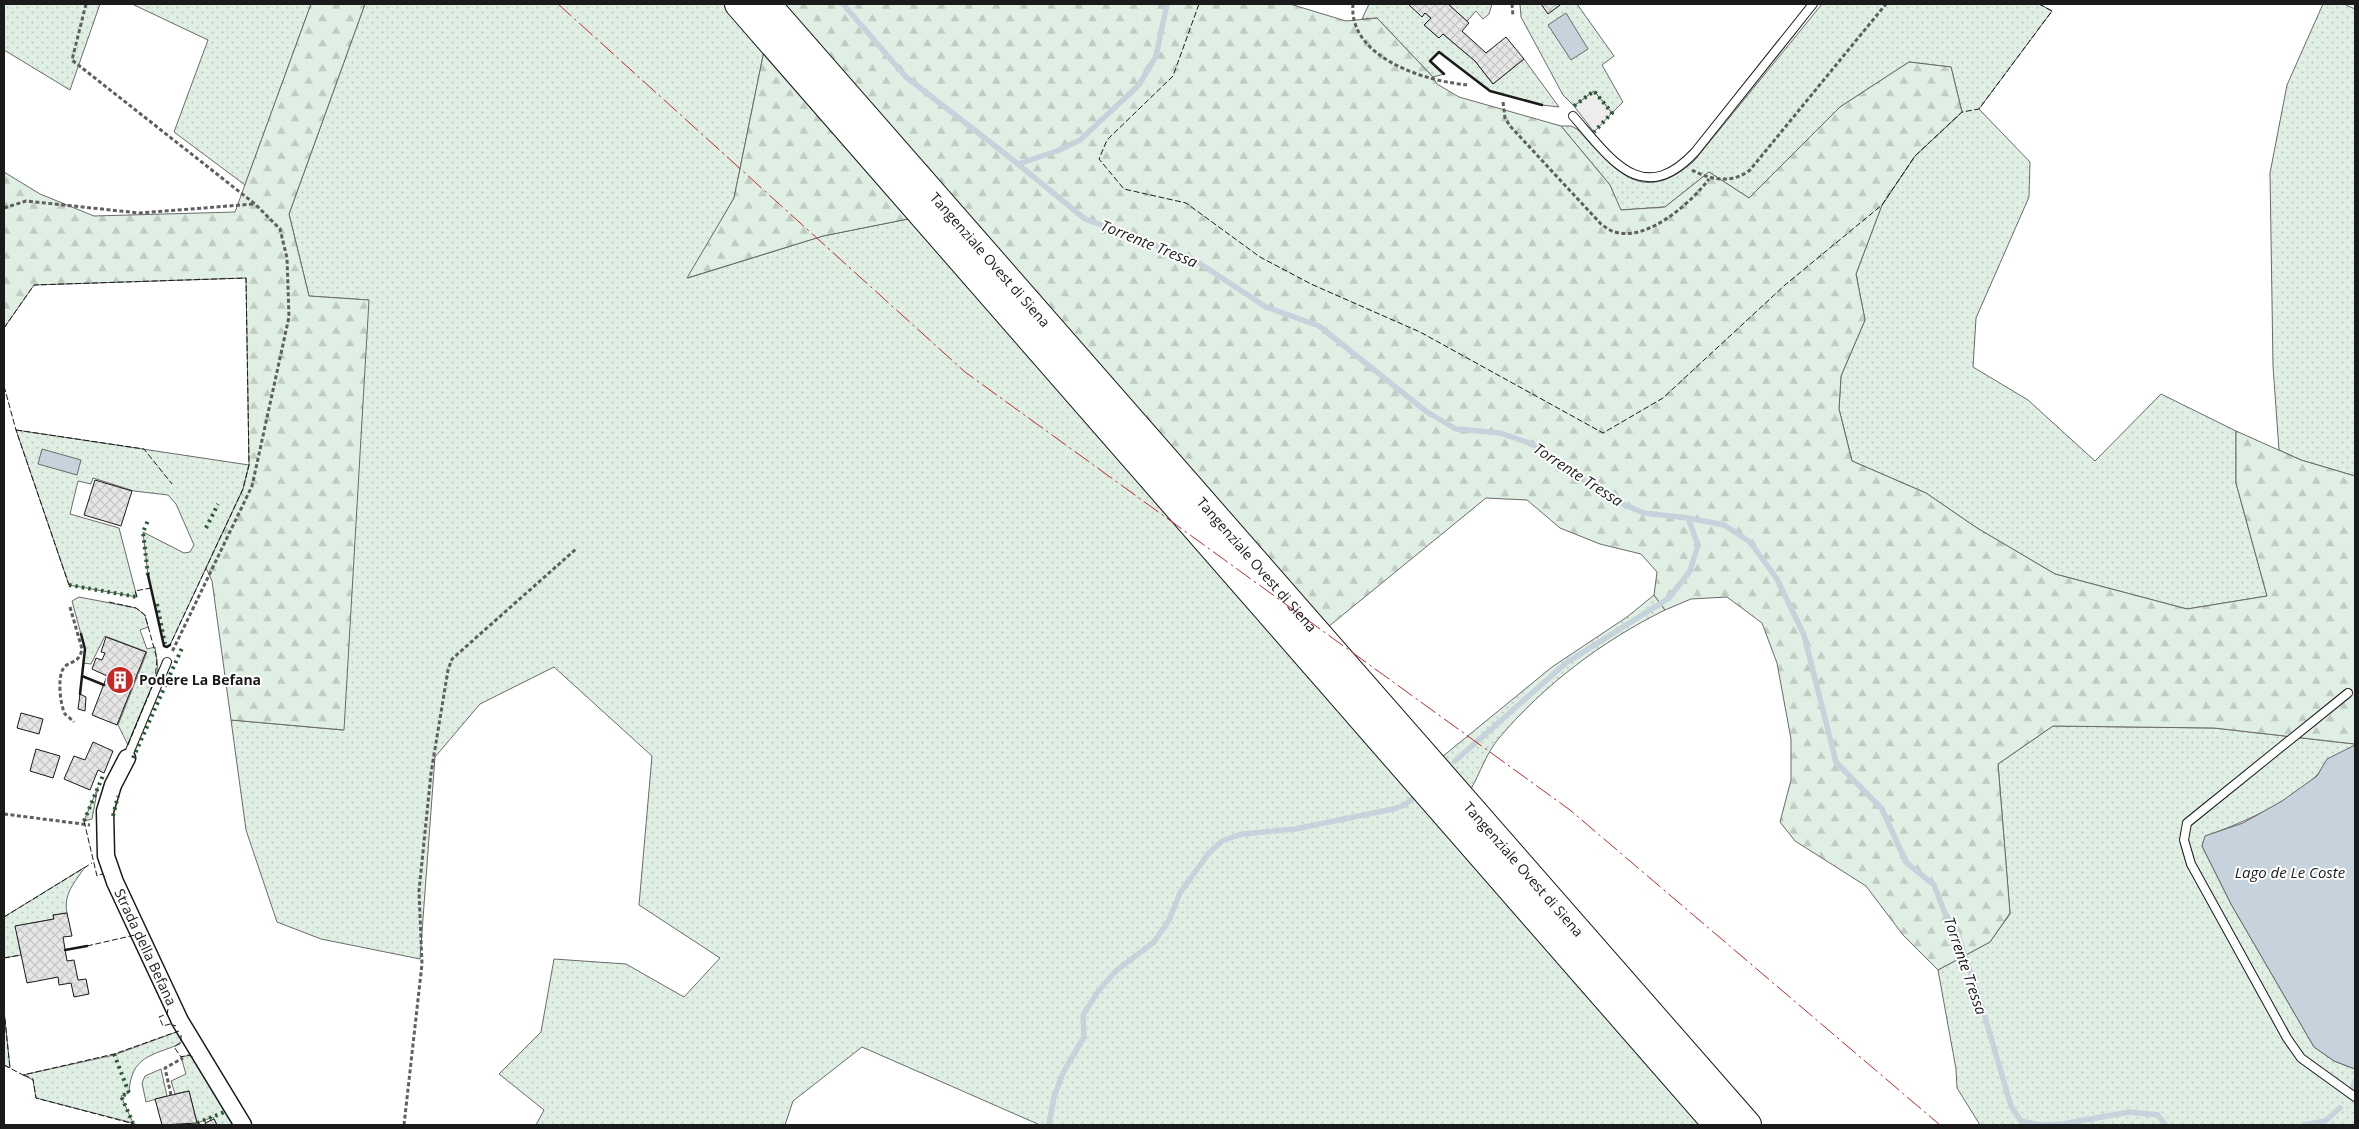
<svg xmlns="http://www.w3.org/2000/svg" width="2359" height="1129" font-family="'Open Sans',sans-serif">
  <defs>
    <pattern id="grass-dots" width="8" height="8" patternUnits="userSpaceOnUse" patternTransform="scale(1.25)"><rect width="8" height="8" fill="#e0efe3"/><path d="M2 2h.1M6 6h.1" fill="none" stroke="#c0ccc2" stroke-width="1.8" stroke-linecap="round"/></pattern>
    <pattern id="forest-firs" width="22" height="20" patternUnits="userSpaceOnUse" patternTransform="scale(1.25)"><rect width="22" height="20" fill="#e0efe3"/><path d="M5 1l3.5 6h-7zM16 11l3.5 6h-7z" fill="#c0ccc2"/></pattern>
    <pattern id="building-cross-hatch" width="8" height="8" patternUnits="userSpaceOnUse" patternTransform="scale(1.25)"><rect width="8" height="8" fill="#e6e6e6"/><path d="M0 0l8 8M0 8l8-8" fill="none" stroke="#c5c5c5"/></pattern>
  </defs>
  <rect width="100%" height="100%" fill="#fff"/>
  <!-- grass -->
  <path fill="url(#grass-dots)" stroke="#6a6a6a" d="M 4,4 L 100,4 L 70,90 L 4,50 Z
    M 132,4 L 311,4 L 245,185 L 174,132 L 208,40 Z
    M 365,4 L 723,4 L 764,51 L 734,198 L 688,278 L 823,236 L 908,219 L 1700,1125 L 1040,1125 L 862,1047 L 793,1101 L 785,1125 L 536,1125 L 544,1110 L 499,1074 L 541,1032 L 554,959 L 626,964 L 684,997 L 720,958 L 639,905 L 652,756 L 554,667 L 480,704 L 435,757 L 420,959 L 321,939 L 277,922 L 246,830 L 231,720 L 343,730 L 368,300 L 309,296 L 289,214 Z
    M 1369,4 L 1408,4 L 1422,16 L 1425,13 L 1431,18 L 1425,25 L 1439,38 L 1443,34 L 1475,61 L 1493,84 L 1524,59 L 1559,107 L 1542,105 L 1490,91 L 1439,52 L 1430,61 L 1444,74 L 1433,77 L 1377,18 L 1362,19 Z
    M 1448,4 L 1492,4 L 1489,14 L 1483,19 L 1476,11 L 1467,21 Z
    M 1520,4 L 1577,4 L 1614,56 L 1602,65 L 1623,102 L 1612,113 L 1594,91 L 1574,106 L 1563,95 L 1521,17 Z
    M 1822,4 L 2039,4 L 2052,11 L 1979,109 L 2030,162 L 2029,197 L 1976,318 L 1973,367 L 2028,400 L 2095,461 L 2161,394 L 2236,431 L 2236,483 L 2267,596 L 2187,609 L 2055,574 L 1977,528 L 1926,493 L 1852,461 L 1839,409 L 1841,376 L 1865,320 L 1856,274 L 1882,205 L 1915,156 L 1962,112 L 1951,67 L 1909,62 L 1840,107 L 1749,198 L 1709,172 L 1665,207 L 1620,210 L 1610,185 L 1561,126 L 1571,126 L 1577,129 C 1614,169 1641,208 1694,161 Z
    M 2323,4 L 2344,4 L 2355,9 L 2355,476 L 2301,460 L 2279,450 L 2273,366 L 2270,173 L 2287,85 Z
    M 16,430 L 249,465 L 243,489 L 170,645 L 167,647 L 164,646 L 148,575 L 143,532 L 184,553 L 190,552 L 194,545 L 176,504 L 168,495 L 134,491 L 93,478 L 91,484 L 78,481 L 70,514 L 119,528 L 137,597 L 69,585 Z
    M 1654,595 L 1665,610 C 1602,641 1544,685 1499,738 C 1487,752 1480,773 1471,789 L 1442,757 L 1552,667 L 1627,617 Z
    M 79,597 L 136,608 L 145,615 L 148,627 L 140,630 L 147,649 L 155,647 L 158,669 L 155,680 L 128,745 L 118,725 L 147,652 L 105,636 L 91,664 L 83,663 L 85,649 L 72,601 Z
    M 2053,726 L 2214,728 L 2355,744 C 2350,753 2338,753 2329,759 C 2323,763 2321,772 2315,777 C 2284,805 2244,822 2206,836 L 2202,846 L 2231,904 L 2314,1047 L 2334,1061 L 2355,1069 L 2355,1125 L 1980,1125 L 1957,1088 L 1956,1069 L 1938,970 L 1990,942 L 2010,914 L 1998,764 Z
    M 98,787 L 92,819 L 84,821 Z
    M 85,867 C 75,882 63,894 67,913 L 53,915 L 54,919 L 16,926 L 21,955 L 4,958 L 4,917 Z
    M 4,1010 L 10,1068 L 4,1065 Z
    M 179,1031 L 182,1040 L 180,1044 C 151,1056 131,1056 129,1093 L 121,1096 L 133,1123 L 36,1098 L 33,1080 L 23,1075 L 114,1055 Z
    M 191,1055 L 193,1057 L 236,1125 L 217,1125 L 213,1117 L 197,1123 L 189,1091 L 175,1094 L 171,1081 L 186,1074 L 181,1057 Z
    M 161,1069 L 167,1096 L 146,1102 L 142,1083 L 145,1076 Z"/>
  <!-- forest -->
  <path fill="url(#forest-firs)" stroke="#6a6a6a" d="M 311,4 L 365,4 L 289,214 L 309,296 L 369,300 L 344,730 L 231,720 L 212,581 L 206,568 L 243,489 L 249,465 L 246,278 L 34,285 L 4,328 L 4,172 L 40,194 L 94,216 L 235,212 Z
    M 780,4 L 1290,4 L 1346,21 L 1377,18 L 1433,77 L 1437,84 L 1459,97 L 1561,126 L 1610,185 L 1621,210 L 1665,207 L 1709,172 L 1749,198 L 1840,107 L 1909,62 L 1951,67 L 1962,112 L 1915,156 L 1882,205 L 1856,274 L 1865,320 L 1841,376 L 1839,409 L 1852,461 L 1926,493 L 1977,528 L 2055,574 L 2187,609 L 2267,596 L 2236,483 L 2236,431 L 2301,460 L 2355,476 L 2355,744 L 2214,728 L 2053,726 L 1998,764 L 2010,913 L 1990,942 L 1938,970 L 1903,935 L 1866,886 L 1795,841 L 1780,822 L 1791,780 L 1791,739 L 1777,663 L 1762,623 L 1727,597 L 1691,599 L 1665,610 L 1654,595 L 1657,572 L 1641,554 L 1600,544 L 1560,528 L 1527,500 L 1486,498 L 1328,627 Z
    M 764,51 L 908,219 L 823,236 L 687,278 L 734,198 Z"/>
  <!-- parking -->
  <path fill="#ededed" stroke="#6a6a6a" d="M 1594,91 L 1612,113 L 1594,132 L 1574,106 Z"/>
  <!-- water -->
  <path fill="#c6d2dc" stroke="#6a6a6a" d="M 1566,13 L 1588,49 L 1571,60 L 1548,25 Z
    M 42,449 L 81,460 L 77,475 L 38,464 Z
    M 2355,745 L 2355,1069 L 2334,1061 L 2314,1047 L 2231,904 L 2202,846 L 2205,836 L 2243,823 L 2282,801 L 2317,776 L 2327,759 Z"/>
  <g fill="none" stroke-linecap="round" stroke-linejoin="round">
    <!-- stream -->
    <path stroke="#c6d2dc" stroke-width="5.5" d="M 843,4 L 906,77 L 1008,156 L 1085,219 L 1193,259 L 1266,307 L 1319,326 L 1427,412 L 1456,429 L 1500,433 L 1532,444 L 1613,500 L 1644,513 L 1688,518 L 1724,525 L 1750,542 L 1777,579 L 1804,635 L 1836,762 L 1882,809 L 1906,862 L 1934,885 L 1944,911 L 1958,935 L 1982,1007 L 2011,1106 L 2021,1121 L 2039,1125
      M 1018,164 L 1057,151 L 1080,140 L 1139,85 L 1156,56 L 1167,4
      M 1455,761 L 1566,663 L 1669,598 L 1690,571 L 1698,545 L 1688,518
      M 2352,1088 L 2355,1081
      M 1049,1125 L 1054,1097 L 1063,1073 L 1084,1037 L 1083,1015 L 1099,990 L 1117,970 L 1154,942 L 1169,920 L 1180,893 L 1208,854 L 1222,841 L 1242,834 L 1295,829 L 1393,809 L 1405,805 L 1412,799
      M 2043,1125 L 2063,1124 L 2129,1112 L 2158,1115 L 2165,1125
      M 2305,1125 L 2325,1121 L 2340,1108"/>
  </g>
  <!-- building -->
  <path fill="url(#building-cross-hatch)" stroke="#1a1a1a" d="M 1408,4 L 1448,4 L 1469,23 L 1462,31 L 1486,53 L 1506,37 L 1524,59 L 1493,84 L 1475,61 L 1443,34 L 1439,38 L 1424,25 L 1431,18 L 1425,13 L 1422,17 Z
    M 1541,4 L 1558,4 L 1560,5 L 1548,14 Z
    M 95,480 L 132,491 L 121,526 L 84,515 Z
    M 106,637 L 146,652 L 117,725 L 92,715 L 107,676 L 92,669 L 96,658 L 102,660 L 105,653 L 101,652 Z
    M 80,694 L 86,697 L 85,711 L 78,709 Z
    M 21,713 L 43,719 L 39,734 L 17,728 Z
    M 93,742 L 113,751 L 104,773 L 98,770 L 90,790 L 64,779 L 74,756 L 85,760 Z
    M 36,749 L 60,756 L 53,778 L 30,771 Z
    M 67,913 L 72,936 L 63,937 L 67,961 L 74,960 L 78,980 L 86,979 L 89,994 L 74,997 L 71,983 L 59,985 L 58,977 L 27,983 L 15,926 L 54,919 L 53,915 Z
    M 189,1091 L 197,1123 L 162,1125 L 155,1099 Z
    M 214,1119 L 217,1125 L 206,1125 L 205,1123 Z"/>
  <g fill="none" stroke-linecap="round" stroke-linejoin="round">
    <!-- lane casing -->
    <g stroke="#1a1a1a" stroke-width="10">
      <path id="lane" d="M 1573,116 C 1610,158 1642,209 1695,152 L 1813,4
        M 2348,693 L 2187,823 L 2184,840 L 2191,864 L 2287,1038 L 2301,1058 L 2355,1097
        M 127,758 L 167,662"/>
    </g>
    <!-- street casing -->
    <g stroke="#1a1a1a" stroke-width="19">
      <g id="street">
        <path id="s1" d="M 127,758 L 113,785 L 105,811 L 106,856 L 115,882 L 180,1021 L 243,1125"/>
      </g>
    </g>
    <!-- highway casing -->
    <g stroke="#1a1a1a" stroke-width="30">
      <g id="highway">
        <path d="M 739,4 L 1718,1125"/>
        <path id="s2" d="M 766,4 L 1747,1125"/>
      </g>
    </g>
    <!-- path -->
    <path stroke="#5f5f5f" stroke-width="3" stroke-dasharray="4 2.5" stroke-linecap="butt" d="M 86,4 L 72,60 L 255,204 L 280,229 L 287,258 L 289,317 L 252,486 L 172,652
      M 1353,4 C 1348,58 1427,82 1469,85
      M 1512,4 L 1513,16
      M 1503,102 L 1505,118 L 1510,126 L 1601,224 C 1605,227 1610,231 1615,232 C 1647,242 1691,203 1709,179
      M 1692,170 C 1710,180 1732,184 1750,170 L 1886,4
      M 4,208 L 26,201 L 139,213 L 254,204
      M 70,607 L 82,649 C 79,666 67,659 62,671 C 58,681 60,704 65,714 C 67,716 71,719 74,722
      M 4,814 L 90,825
      M 171,1095 L 165,1068 L 183,1058
      M 404,1125 L 422,964 L 419,891 L 431,773 L 448,670 L 452,659 L 576,549"/>
    <!-- lane -->
    <use href="#lane" stroke="#fff" stroke-width="8"/>
    <!-- street -->
    <use href="#street" stroke="#fff" stroke-width="16"/>
    <!-- highway -->
    <use href="#highway" stroke="#fff" stroke-width="28"/>
    <!-- hedge -->
    <path stroke="#2b5a34" stroke-width="4" stroke-dasharray="2.5 4" stroke-linecap="butt" d="M 1574,106 L 1594,91 L 1612,113 L 1594,132
      M 206,528 L 218,504
      M 148,575 L 143,532 L 149,518
      M 69,585 L 137,597
      M 157,604 L 165,644
      M 133,758 L 182,648
      M 113,816 L 118,796
      M 84,821 L 104,773
      M 114,1054 L 129,1093 L 121,1096 L 133,1123
      M 197,1123 L 227,1111"/>
    <!-- fence -->
    <path stroke="#1a1a1a" stroke-width="1" stroke-dasharray="6 2.5" stroke-linecap="butt" d="M 1199,4 L 1173,76 L 1107,140 L 1099,159 L 1124,189 L 1186,203 L 1260,257 L 1311,284 L 1420,332 L 1603,433 L 1663,398 L 1785,285 L 1882,205 L 1915,156 L 1962,112 L 1979,109 L 2052,11 L 2039,4
      M 4,328 L 34,285 L 246,278 L 249,465 L 243,489 L 170,645
      M 4,386 L 16,430 L 69,585
      M 16,430 L 144,449 L 172,484
      M 137,597 L 135,591 L 151,588
      M 109,602 L 136,608 L 145,615 L 157,659 L 155,680 L 128,745
      M 84,821 L 97,876 L 102,874 L 107,878
      M 4,917 L 92,863
      M 87,946 L 135,935
      M 4,958 L 21,955
      M 168,1009 L 167,1014 L 159,1017 L 163,1026 L 170,1024 L 176,1026
      M 4,1010 L 10,1068
      M 181,1035 L 181,1042 L 174,1047 L 181,1057 L 188,1055 L 193,1057
      M 4,1065 L 23,1075 L 114,1054 L 179,1031
      M 24,1075 L 33,1079 L 36,1098 L 138,1125"/>
    <!-- wall -->
    <path stroke="#1a1a1a" stroke-width="2.5" d="M 1444,74 L 1430,61 L 1439,52 L 1490,91 L 1542,105
      M 148,575 L 164,646 L 167,647 L 170,645
      M 82,676 L 104,685
      M 80,694 L 85,649 L 81,634
      M 65,950 L 87,946"/>
    <!-- power -->
    <path stroke="#c62828" stroke-width="1" stroke-dasharray="18 4 2.5 4" stroke-linecap="butt" d="M 558,4 L 965,372 L 1570,810 L 1940,1125"/>
  </g>
  <!-- icons -->
  <defs>
    <g id="building-disc" transform="scale(1.4375)"><circle r="9.5" fill="#c62828" stroke="#fff"/><path d="M-4-6H4V6H1V3H-1V6H-4ZM-2.5-4.3h1.7v1.8h-1.7ZM.8-4.3h1.7v1.8H.8ZM-2.5-1h1.7V.8h-1.7ZM.8-1h1.7V.8H.8Z" fill="#fff"/></g>
  </defs>
  <g fill-rule="evenodd">
    <use href="#building-disc" x="120" y="680"/>
  </g>
  <g text-anchor="middle" stroke-width="4" stroke-linejoin="round" paint-order="stroke">
    <!-- street labels -->
    <g font-size="14" fill="#1a1a1a" stroke="#fff">
      <text dy="5" stroke="none"><textPath href="#s2" startOffset="340">Tangenziale Ovest di Siena</textPath></text>
      <text dy="5" stroke="none"><textPath href="#s2" startOffset="745">Tangenziale Ovest di Siena</textPath></text>
      <text dy="5" stroke="none"><textPath href="#s2" startOffset="1150">Tangenziale Ovest di Siena</textPath></text>
      <text dy="5" stroke="none"><textPath href="#s1" startOffset="202">Strada della Befana</textPath></text>
    </g>
    <!-- poi labels -->
    <g font-size="14" font-weight="bold" fill="#1a1a1a" stroke="#fff" text-anchor="start">
      <text x="139" y="685">Podere La Befana</text>
    </g>
    <!-- water labels -->
    <g font-size="15" font-style="italic" fill="#1a1a1a" stroke="#fff">
      <text transform="translate(1149 244) rotate(22)" y="5">Torrente Tressa</text>
      <text transform="translate(1578 475) rotate(33)" y="5">Torrente Tressa</text>
      <text x="2290" y="878">Lago de Le Coste</text>
      <text transform="translate(1965 966) rotate(71)" y="5">Torrente Tressa</text>
    </g>
  </g>
  <!-- border -->
  <rect width="2359" height="1129" fill="none" stroke="#1a1a1a" stroke-width="10"/>
</svg>
